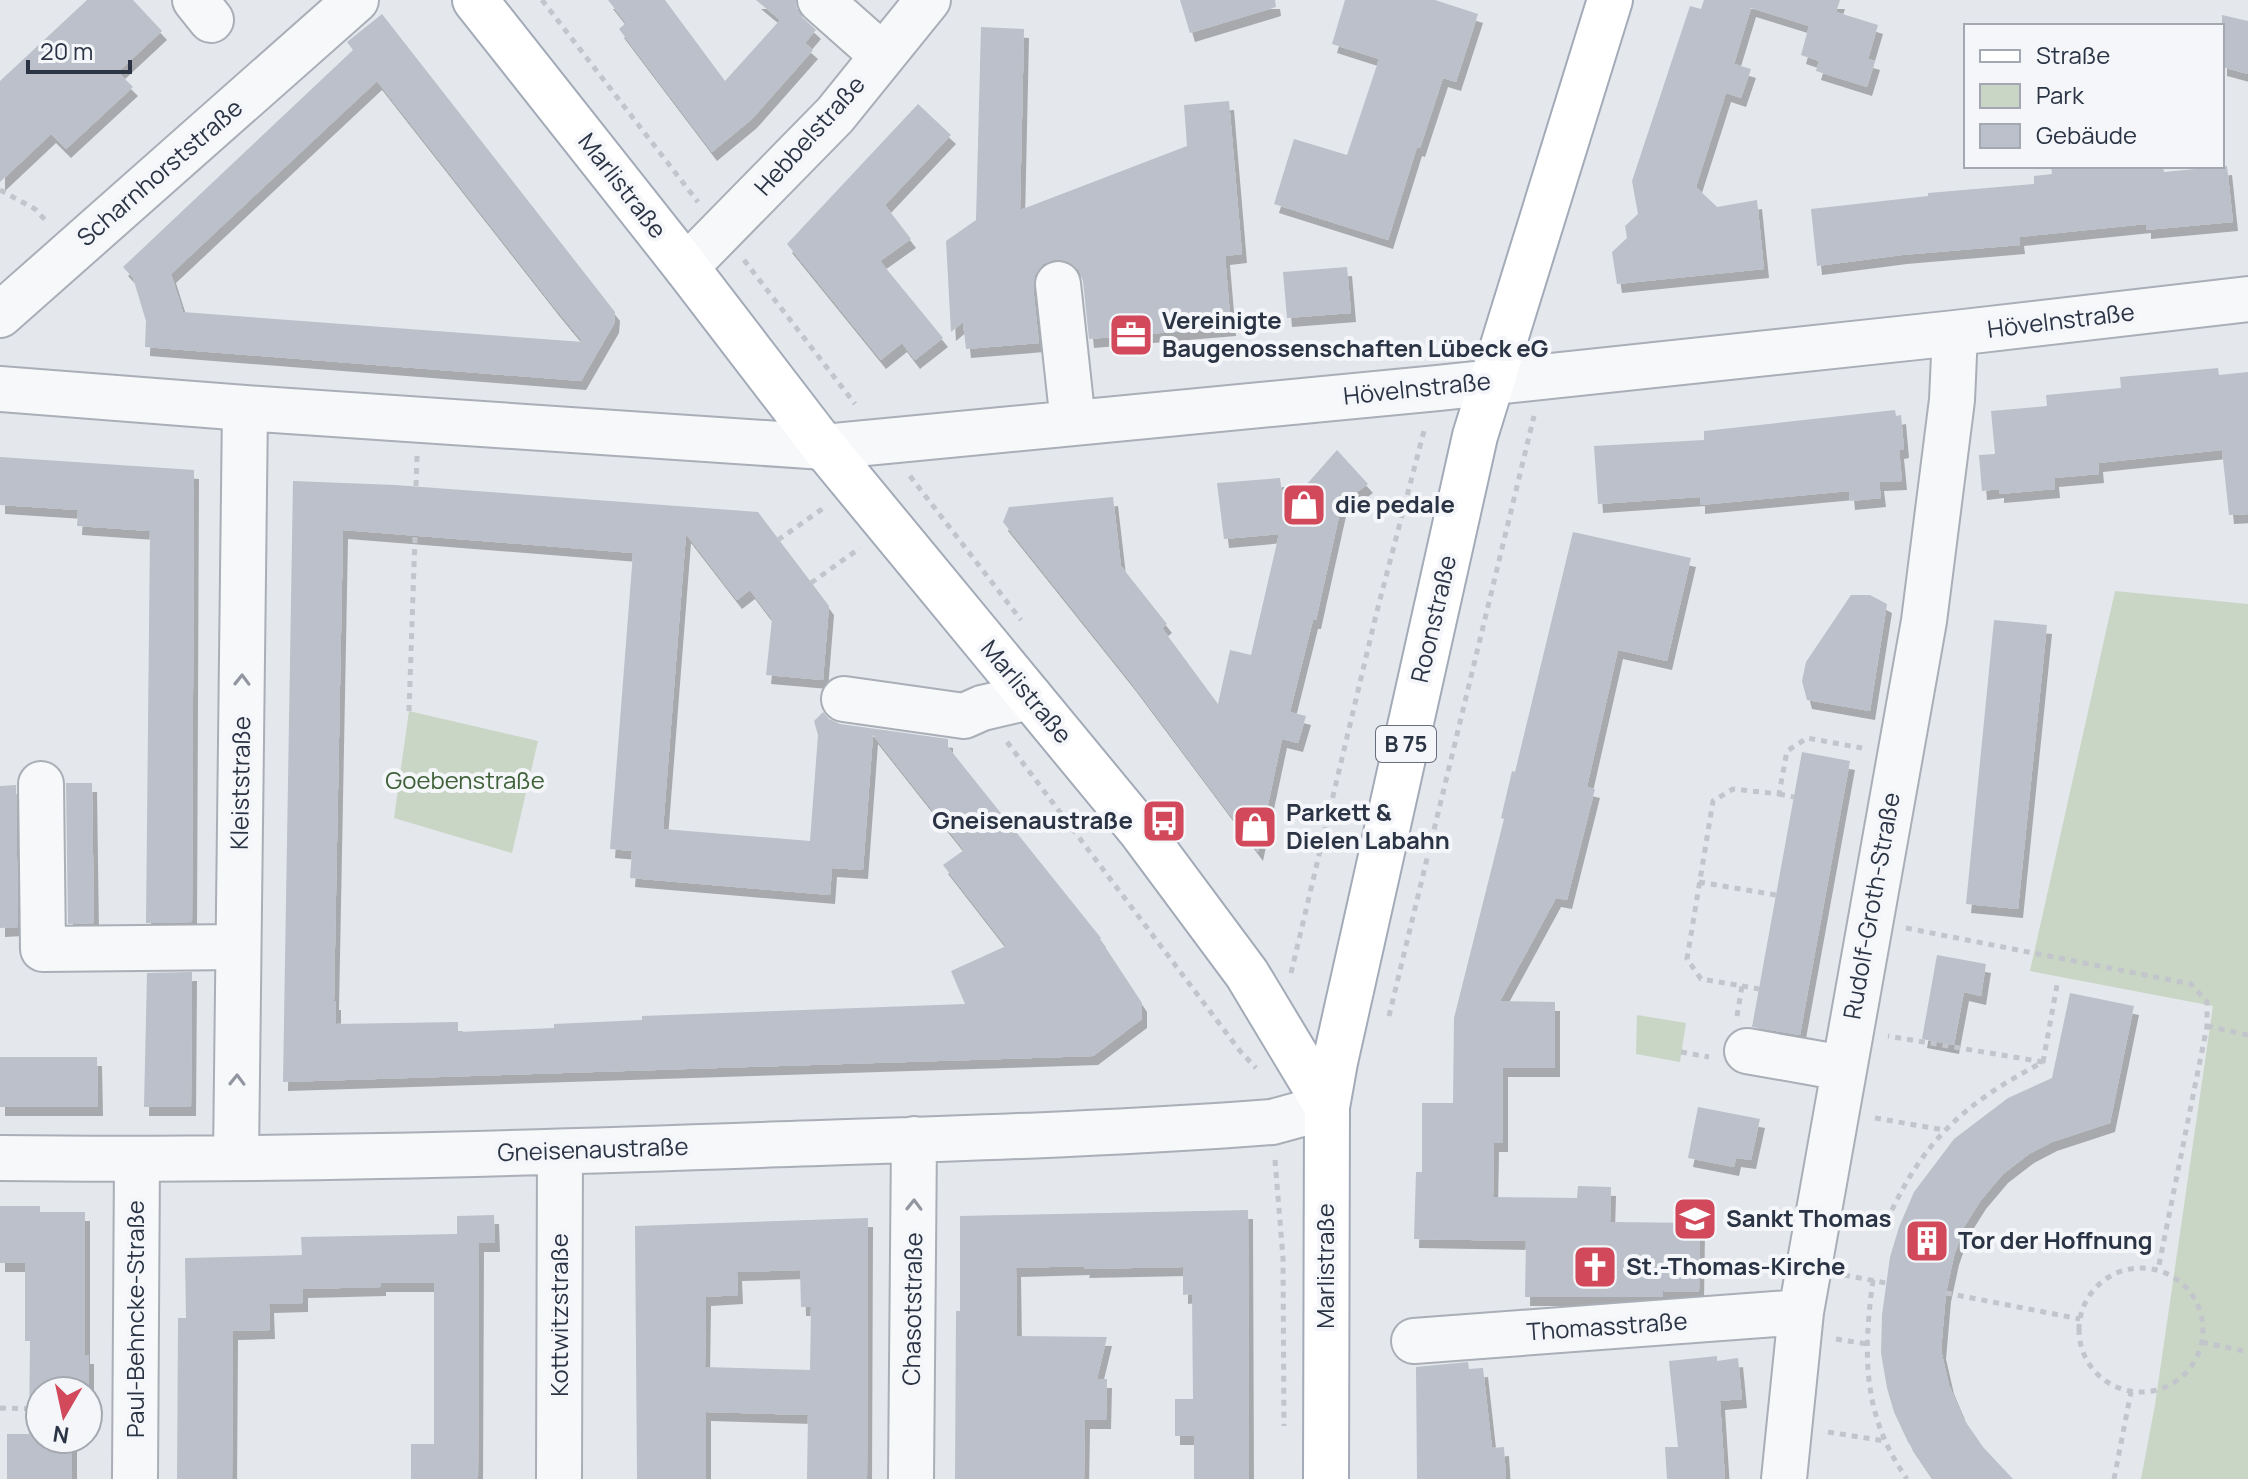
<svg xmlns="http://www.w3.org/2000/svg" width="2248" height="1479" font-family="Manrope,sans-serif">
  <defs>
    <filter id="shadow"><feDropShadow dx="5" dy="9" stdDeviation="0" flood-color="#0004"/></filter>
  </defs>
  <rect width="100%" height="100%" fill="#e4e7ec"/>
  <!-- green -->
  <path fill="#c9d6c5" d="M 2115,591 L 2248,604 L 2248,1479 L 2141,1479 L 2155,1405 L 2213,1006 L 2030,971 Z
    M 409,711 L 538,741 L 512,853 L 394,818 Z
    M 1637,1015 L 1686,1023 L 1680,1062 L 1636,1054 Z"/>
  <!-- building -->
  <path fill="#bbc0ca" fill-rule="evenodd" filter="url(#shadow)" d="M 87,0 L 133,0 L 162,31 L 118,72 L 133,87 L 66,149 L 51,134 L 0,182 L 0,81 Z
    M 608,0 L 665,0 L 725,81 L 780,20 L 756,0 L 796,0 L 797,9 L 803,18 L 816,30 L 805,43 L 813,50 L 752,119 L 712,152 L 619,29 L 626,23 Z
    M 1180,0 L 1275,0 L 1276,7 L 1190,33 Z
    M 1345,0 L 1435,0 L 1478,14 L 1456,82 L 1443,78 L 1420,148 L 1417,147 L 1388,240 L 1274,204 L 1294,139 L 1347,155 L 1379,59 L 1332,44 Z
    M 1704,0 L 1840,0 L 1836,12 L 1878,25 L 1868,59 L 1875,61 L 1867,87 L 1816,71 L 1819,61 L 1801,55 L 1809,26 L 1751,8 L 1734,64 L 1751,69 L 1741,98 L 1726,93 L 1696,187 L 1717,207 L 1757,200 L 1764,269 L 1617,284 L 1612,252 L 1627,238 L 1625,226 L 1638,214 L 1632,181 L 1690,6 L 1701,9 Z
    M 382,14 L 615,312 L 614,324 L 581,381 L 145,347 L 146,321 L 133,278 L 123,267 L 353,50 L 347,42 ZM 377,81 L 555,308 L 583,342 L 183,312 L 171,274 Z
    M 2222,15 L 2248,21 L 2248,74 L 2222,67 Z
    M 981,27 L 1024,29 L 1020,210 L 1187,146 L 1184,105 L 1229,101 L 1242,254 L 1225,256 L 1231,327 L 1089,339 L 1083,281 L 1079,270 L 1069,262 L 1056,259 L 1043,264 L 1035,275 L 1033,287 L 1039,343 L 966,349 L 963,322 L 951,332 L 946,241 L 976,220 Z
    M 918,104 L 951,135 L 885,205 L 911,239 L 880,261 L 943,338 L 915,360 L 902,343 L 881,360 L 787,244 Z
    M 2051,166 L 2163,166 L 2164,172 L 2227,166 L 2233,222 L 2146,230 L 2146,224 L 2019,237 L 2020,245 L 1902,255 L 1817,266 L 1811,209 L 1928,196 L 1928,193 L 2034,184 L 2034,176 L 2052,174 Z
    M 1347,267 L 1351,313 L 1287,318 L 1283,272 Z
    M 2218,368 L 2219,375 L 2248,372 L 2248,514 L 2229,515 L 2222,450 L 2098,463 L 2099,474 L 2054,478 L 2055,489 L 1999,494 L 1999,489 L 1982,491 L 1979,455 L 1995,454 L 1991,411 L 2047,406 L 2046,395 L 2121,388 L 2120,377 Z
    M 1895,410 L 1896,416 L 1901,415 L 1904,449 L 1899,450 L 1902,481 L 1879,482 L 1881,498 L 1850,501 L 1849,491 L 1700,505 L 1700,497 L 1598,504 L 1594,446 L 1704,440 L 1704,431 Z
    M 1337,450 L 1368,484 L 1342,503 L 1316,620 L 1313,620 L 1290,712 L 1306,716 L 1298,743 L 1282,739 L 1258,852 L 1130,681 L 1003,522 L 1009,507 L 1113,497 L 1121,566 L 1167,624 L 1162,628 L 1218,704 L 1230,650 L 1251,655 L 1279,534 L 1224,539 L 1217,483 L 1280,478 L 1284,510 Z
    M 0,457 L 194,470 L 192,922 L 146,923 L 150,531 L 77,526 L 78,510 L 0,505 Z
    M 293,481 L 395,485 L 758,512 L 829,606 L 823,680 L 766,675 L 772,619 L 750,590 L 737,600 L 686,534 L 663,829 L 810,841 L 818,735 L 814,721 L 823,712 L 829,719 L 840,724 L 948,739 L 948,747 L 1101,938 L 1100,939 L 1142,1003 L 1142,1019 L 1093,1056 L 283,1082 ZM 343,530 L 633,553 L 610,849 L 632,851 L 630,878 L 830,895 L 832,868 L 863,870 L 873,735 L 964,850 L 943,865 L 1006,946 L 951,971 L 965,1004 L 642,1016 L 642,1020 L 554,1024 L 554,1028 L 458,1032 L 458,1022 L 336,1024 L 336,1001 L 334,1001 Z
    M 1573,532 L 1691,558 L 1667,661 L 1618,650 L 1587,787 L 1595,789 L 1567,900 L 1556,898 L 1500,1001 L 1555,1002 L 1555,1068 L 1503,1068 L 1503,1143 L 1494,1143 L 1493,1197 L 1577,1198 L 1578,1186 L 1611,1187 L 1610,1222 L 1700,1223 L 1699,1292 L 1663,1291 L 1663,1297 L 1525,1297 L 1526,1241 L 1414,1239 L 1416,1172 L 1422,1172 L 1422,1103 L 1453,1103 L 1454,1018 L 1504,819 L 1501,818 L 1512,771 L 1515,772 Z
    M 1851,595 L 1870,595 L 1887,604 L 1870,711 L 1807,700 L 1802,681 L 1806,662 Z
    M 1994,620 L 2047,625 L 2018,909 L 1966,904 Z
    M 1802,752 L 1850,761 L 1800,1035 L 1752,1027 Z
    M 66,783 L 92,783 L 94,923 L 68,924 Z
    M 16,785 L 18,927 L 0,928 L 0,786 Z
    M 1937,955 L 1986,964 L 1981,996 L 1964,992 L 1954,1045 L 1922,1039 Z
    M 192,972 L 191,1107 L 144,1107 L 147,973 Z
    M 2070,993 L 2134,1006 L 2110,1123 L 2052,1142 L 2029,1154 L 2003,1174 L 1981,1200 L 1964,1227 L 1954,1256 L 1946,1293 L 1941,1350 L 1949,1385 L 1963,1418 L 1983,1447 L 2013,1479 L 1933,1479 L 1908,1442 L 1894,1412 L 1887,1388 L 1881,1353 L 1882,1315 L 1890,1257 L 1899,1227 L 1914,1192 L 1954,1139 L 2008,1098 L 2052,1078 Z
    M 0,1057 L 97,1057 L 98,1107 L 0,1107 Z
    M 1698,1107 L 1760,1119 L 1751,1160 L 1736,1158 L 1734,1167 L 1688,1158 Z
    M 0,1206 L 40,1206 L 40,1212 L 85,1212 L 85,1355 L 89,1355 L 89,1400 L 88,1391 L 40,1391 L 40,1439 L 72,1439 L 72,1479 L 7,1479 L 7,1434 L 29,1434 L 30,1341 L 25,1341 L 25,1263 L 0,1263 Z
    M 1248,1210 L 1249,1479 L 1194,1479 L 1194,1436 L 1175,1436 L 1175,1399 L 1193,1399 L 1192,1294 L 1183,1295 L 1183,1267 L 1084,1269 L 1085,1266 L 1016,1268 L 1017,1336 L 1107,1337 L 1097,1379 L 1107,1379 L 1106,1420 L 1085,1420 L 1084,1479 L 955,1479 L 956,1311 L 960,1311 L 960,1216 Z
    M 494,1215 L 495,1243 L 479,1243 L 478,1479 L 411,1479 L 411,1444 L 434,1444 L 434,1283 L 381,1283 L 381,1287 L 303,1289 L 303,1303 L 269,1304 L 270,1330 L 233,1331 L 232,1479 L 177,1479 L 178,1318 L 186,1318 L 185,1258 L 302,1255 L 301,1237 L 457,1234 L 457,1216 Z
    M 868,1218 L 867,1479 L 807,1479 L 808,1415 L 706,1412 L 706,1479 L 637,1479 L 635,1226 ZM 800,1270 L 801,1307 L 811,1307 L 810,1370 L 705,1367 L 706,1297 L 738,1295 L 737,1272 Z
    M 1717,1356 L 1717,1361 L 1738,1358 L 1742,1399 L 1720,1401 L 1725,1479 L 1667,1479 L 1665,1447 L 1678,1447 L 1669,1361 Z
    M 1468,1362 L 1469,1369 L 1483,1368 L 1492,1448 L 1504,1447 L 1506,1479 L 1417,1479 L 1416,1367 Z"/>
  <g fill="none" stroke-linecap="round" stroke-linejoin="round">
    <!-- minor casing -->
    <g stroke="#a9aeb7" stroke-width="48">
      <path id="minor" d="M 195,0 L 211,20
        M 820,0 L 882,55
        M 686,267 L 835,115 L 928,0
        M 1058,284 L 1073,423
        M 0,315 L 356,0
        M 0,389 L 245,408 L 824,447 L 1438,388 L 1955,333 L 2248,299
        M 844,699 L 964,716 L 982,708 L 1030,697
        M 41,784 L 43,949 L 238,947
        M 1747,1051 L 1843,1068
        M 0,1158 C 254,1161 507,1154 761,1145 C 931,1139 1102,1135 1272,1122 L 1327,1107
        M 236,1158 L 245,408
        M 1414,1341 L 1801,1312
        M 135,1479 L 137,1159
        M 559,1479 L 560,1152
        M 911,1479 L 914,1139
        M 1784,1479 L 1801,1312 L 1924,621 L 1952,400 L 1955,333"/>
    </g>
    <!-- major casing -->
    <g stroke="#a3abb8" stroke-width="48">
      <path id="major" d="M 475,0 L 686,267 L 824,447 L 1140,830 L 1247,974 L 1327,1107
        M 1326,1479 L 1327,1107 L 1335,1062 L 1475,436 L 1610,0"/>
    </g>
    <!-- path -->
    <path stroke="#c2c5cb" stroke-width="5" stroke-dasharray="6 6" stroke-linecap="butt" d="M 542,0 L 698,202
      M 0,190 L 35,209 L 48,223
      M 744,260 L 855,404
      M 1452,350 L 1457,337
      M 910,476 L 1021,620
      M 416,486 L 417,456
      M 778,540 L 825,507
      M 811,583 L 860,548
      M 409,711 L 415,537
      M 1007,742 L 1240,1051 L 1256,1068
      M 1779,794 L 1794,797
      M 1699,882 L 1776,895
      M 1906,928 L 2191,984 L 2207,1002 L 2207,1026 L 2158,1270
      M 1291,973 L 1376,615 L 1425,427
      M 1742,986 L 1759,989
      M 1389,1016 L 1534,416
      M 1737,1016 L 1742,986 L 1701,979 L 1687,959 L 1713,801 L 1733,789 L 1779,794 L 1787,751 L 1807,738 L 1862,748
      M 2207,1026 L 2248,1035
      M 1681,1052 L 1709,1057
      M 2043,1062 L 2057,985
      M 1875,1118 L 1944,1130
      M 1275,1160 L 1283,1258 L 1284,1426
      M 1854,1219 L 1885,1225 C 1922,1141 1963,1104 2043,1062 L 1888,1036
      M2079 1330a62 62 0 1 1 124 0a62 62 0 1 1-124 0Z
      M 1844,1275 L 1886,1283
      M 1873,1280 C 1863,1354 1862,1415 1907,1479
      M 1946,1293 L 2080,1319
      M 1836,1339 L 1867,1344
      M 2202,1342 L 2248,1352
      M 0,1408 L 40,1409
      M 1828,1432 L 1885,1441
      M 2114,1479 L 2131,1392"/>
    <!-- minor -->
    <use href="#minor" stroke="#f7f8fa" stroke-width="44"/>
    <!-- major -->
    <use href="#major" stroke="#fff" stroke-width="44"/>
  </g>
  <!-- one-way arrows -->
  <defs><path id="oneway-chevron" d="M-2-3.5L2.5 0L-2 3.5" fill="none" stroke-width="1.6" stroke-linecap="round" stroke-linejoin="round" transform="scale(2)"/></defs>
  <g stroke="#9196a0">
    <use href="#oneway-chevron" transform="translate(242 680) rotate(-89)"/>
    <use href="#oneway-chevron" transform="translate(237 1080) rotate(-89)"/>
    <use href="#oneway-chevron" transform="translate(914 1205) rotate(-89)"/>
  </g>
  <!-- icons -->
  <defs>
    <g id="office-square" transform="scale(2.3)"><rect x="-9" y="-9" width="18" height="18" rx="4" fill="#d1495b" stroke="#f4f6f9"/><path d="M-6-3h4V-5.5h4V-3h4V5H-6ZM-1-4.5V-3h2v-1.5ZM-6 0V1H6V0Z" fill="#fff"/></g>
    <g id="shop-square" transform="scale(2.3)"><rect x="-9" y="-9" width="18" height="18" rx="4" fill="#d1495b" stroke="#f4f6f9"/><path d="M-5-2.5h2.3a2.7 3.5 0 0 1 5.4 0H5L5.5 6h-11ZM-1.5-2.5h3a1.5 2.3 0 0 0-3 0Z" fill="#fff"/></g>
    <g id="bus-square" transform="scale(2.3)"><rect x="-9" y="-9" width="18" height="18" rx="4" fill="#d1495b" stroke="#f4f6f9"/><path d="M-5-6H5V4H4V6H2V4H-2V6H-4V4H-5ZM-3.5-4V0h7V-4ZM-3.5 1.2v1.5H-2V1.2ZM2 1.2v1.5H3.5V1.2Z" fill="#fff"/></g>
    <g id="school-square" transform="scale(2.3)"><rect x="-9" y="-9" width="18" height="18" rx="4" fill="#d1495b" stroke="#f4f6f9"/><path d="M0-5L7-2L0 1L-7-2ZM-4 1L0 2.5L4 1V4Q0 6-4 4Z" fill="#fff"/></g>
    <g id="building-square" transform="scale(2.3)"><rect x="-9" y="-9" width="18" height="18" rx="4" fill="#d1495b" stroke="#f4f6f9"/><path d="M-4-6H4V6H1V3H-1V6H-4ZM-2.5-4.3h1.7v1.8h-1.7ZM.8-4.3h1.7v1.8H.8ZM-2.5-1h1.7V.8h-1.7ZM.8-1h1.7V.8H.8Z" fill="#fff"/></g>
    <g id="church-square" transform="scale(2.3)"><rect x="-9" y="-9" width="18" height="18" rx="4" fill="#d1495b" stroke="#f4f6f9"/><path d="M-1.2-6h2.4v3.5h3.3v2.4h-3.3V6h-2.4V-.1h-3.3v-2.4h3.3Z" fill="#fff"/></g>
  </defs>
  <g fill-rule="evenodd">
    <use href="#office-square" x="1131" y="335"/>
    <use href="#shop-square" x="1304" y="505"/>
    <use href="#bus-square" x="1164" y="821"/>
    <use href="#shop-square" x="1255" y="827"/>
    <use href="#school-square" x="1695" y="1219"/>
    <use href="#building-square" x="1927" y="1241"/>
    <use href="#church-square" x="1595" y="1267"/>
  </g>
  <g text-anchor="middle" stroke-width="8" stroke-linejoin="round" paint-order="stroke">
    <!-- shield labels -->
    <rect fill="#f4f6f9" stroke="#676e7b" stroke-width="2" x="1376" y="726" width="60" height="36" rx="6"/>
    <g font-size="22" font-weight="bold" fill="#2b3445">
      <text x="1406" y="752">B 75</text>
    </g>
    <!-- street labels -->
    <g font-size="24" fill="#2b3445" stroke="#f4f6f9">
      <text transform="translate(810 136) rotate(-48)" y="8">Hebbelstraße</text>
      <text transform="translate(160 173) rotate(-41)" y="8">Scharnhorststraße</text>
      <text transform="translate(622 186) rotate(52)" y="8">Marlistraße</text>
      <text transform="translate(2061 321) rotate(-7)" y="8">Hövelnstraße</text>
      <text transform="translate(1417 389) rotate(-6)" y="8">Hövelnstraße</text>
      <text transform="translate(1434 619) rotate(-77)" y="8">Roonstraße</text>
      <text transform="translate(1026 692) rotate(50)" y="8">Marlistraße</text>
      <text transform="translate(241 783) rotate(-89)" y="8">Kleiststraße</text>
      <text transform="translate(1872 906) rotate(-80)" y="8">Rudolf-Groth-Straße</text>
      <text transform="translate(593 1150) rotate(-2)" y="8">Gneisenaustraße</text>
      <text transform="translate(1326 1266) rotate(-90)" y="8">Marlistraße</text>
      <text transform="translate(913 1309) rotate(-89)" y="8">Chasotstraße</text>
      <text transform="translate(560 1315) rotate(-90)" y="8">Kottwitzstraße</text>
      <text transform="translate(136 1319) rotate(-90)" y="8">Paul-Behncke-Straße</text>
      <text transform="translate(1607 1327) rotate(-4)" y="8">Thomasstraße</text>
    </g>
    <!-- poi labels -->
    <g font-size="24" font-weight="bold" fill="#2b3445" stroke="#f4f6f9" text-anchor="start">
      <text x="1162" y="329">Vereinigte<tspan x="1162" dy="28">Baugenossenschaften Lübeck eG</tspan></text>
      <text x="1335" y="513">die pedale</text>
      <text x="1286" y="821">Parkett &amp;<tspan x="1286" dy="28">Dielen Labahn</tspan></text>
      <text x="1133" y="829" text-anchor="end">Gneisenaustraße</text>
      <text x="1726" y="1227">Sankt Thomas</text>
      <text x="1958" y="1249">Tor der Hoffnung</text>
      <text x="1626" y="1275">St.-Thomas-Kirche</text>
    </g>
    <!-- park labels -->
    <g font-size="24" fill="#3f6138" stroke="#f4f6f9">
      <text x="465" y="789">Goebenstraße</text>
    </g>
  </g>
  <!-- legend -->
  <rect x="1964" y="24" width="260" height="144" fill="#f4f6f9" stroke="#a4a8b1" stroke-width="2"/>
  <rect x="1980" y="50" width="40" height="12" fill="#ffffff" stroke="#a4a8b1" stroke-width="2"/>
  <text x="2036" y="64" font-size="24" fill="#2b3445">Straße</text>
  <rect x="1980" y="84" width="40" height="24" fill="#c9d6c5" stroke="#a4a8b1" stroke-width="2"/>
  <text x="2036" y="104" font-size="24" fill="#2b3445">Park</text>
  <rect x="1980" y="124" width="40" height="24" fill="#bbc0ca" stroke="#a4a8b1" stroke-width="2"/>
  <text x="2036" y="144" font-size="24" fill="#2b3445">Gebäude</text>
  <!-- north arrow -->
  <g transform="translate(64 1415) rotate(189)"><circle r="38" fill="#f4f6f9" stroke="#a4a8b1" stroke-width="2"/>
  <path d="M0-6L14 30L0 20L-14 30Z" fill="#d1495b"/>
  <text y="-12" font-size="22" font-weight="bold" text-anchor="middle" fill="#2b3445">N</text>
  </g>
  <!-- scale -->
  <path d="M28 60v12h102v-12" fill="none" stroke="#2b3445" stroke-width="4"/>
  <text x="40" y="60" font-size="24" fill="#2b3445" stroke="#f4f6f9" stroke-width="6" paint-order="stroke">20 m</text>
</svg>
